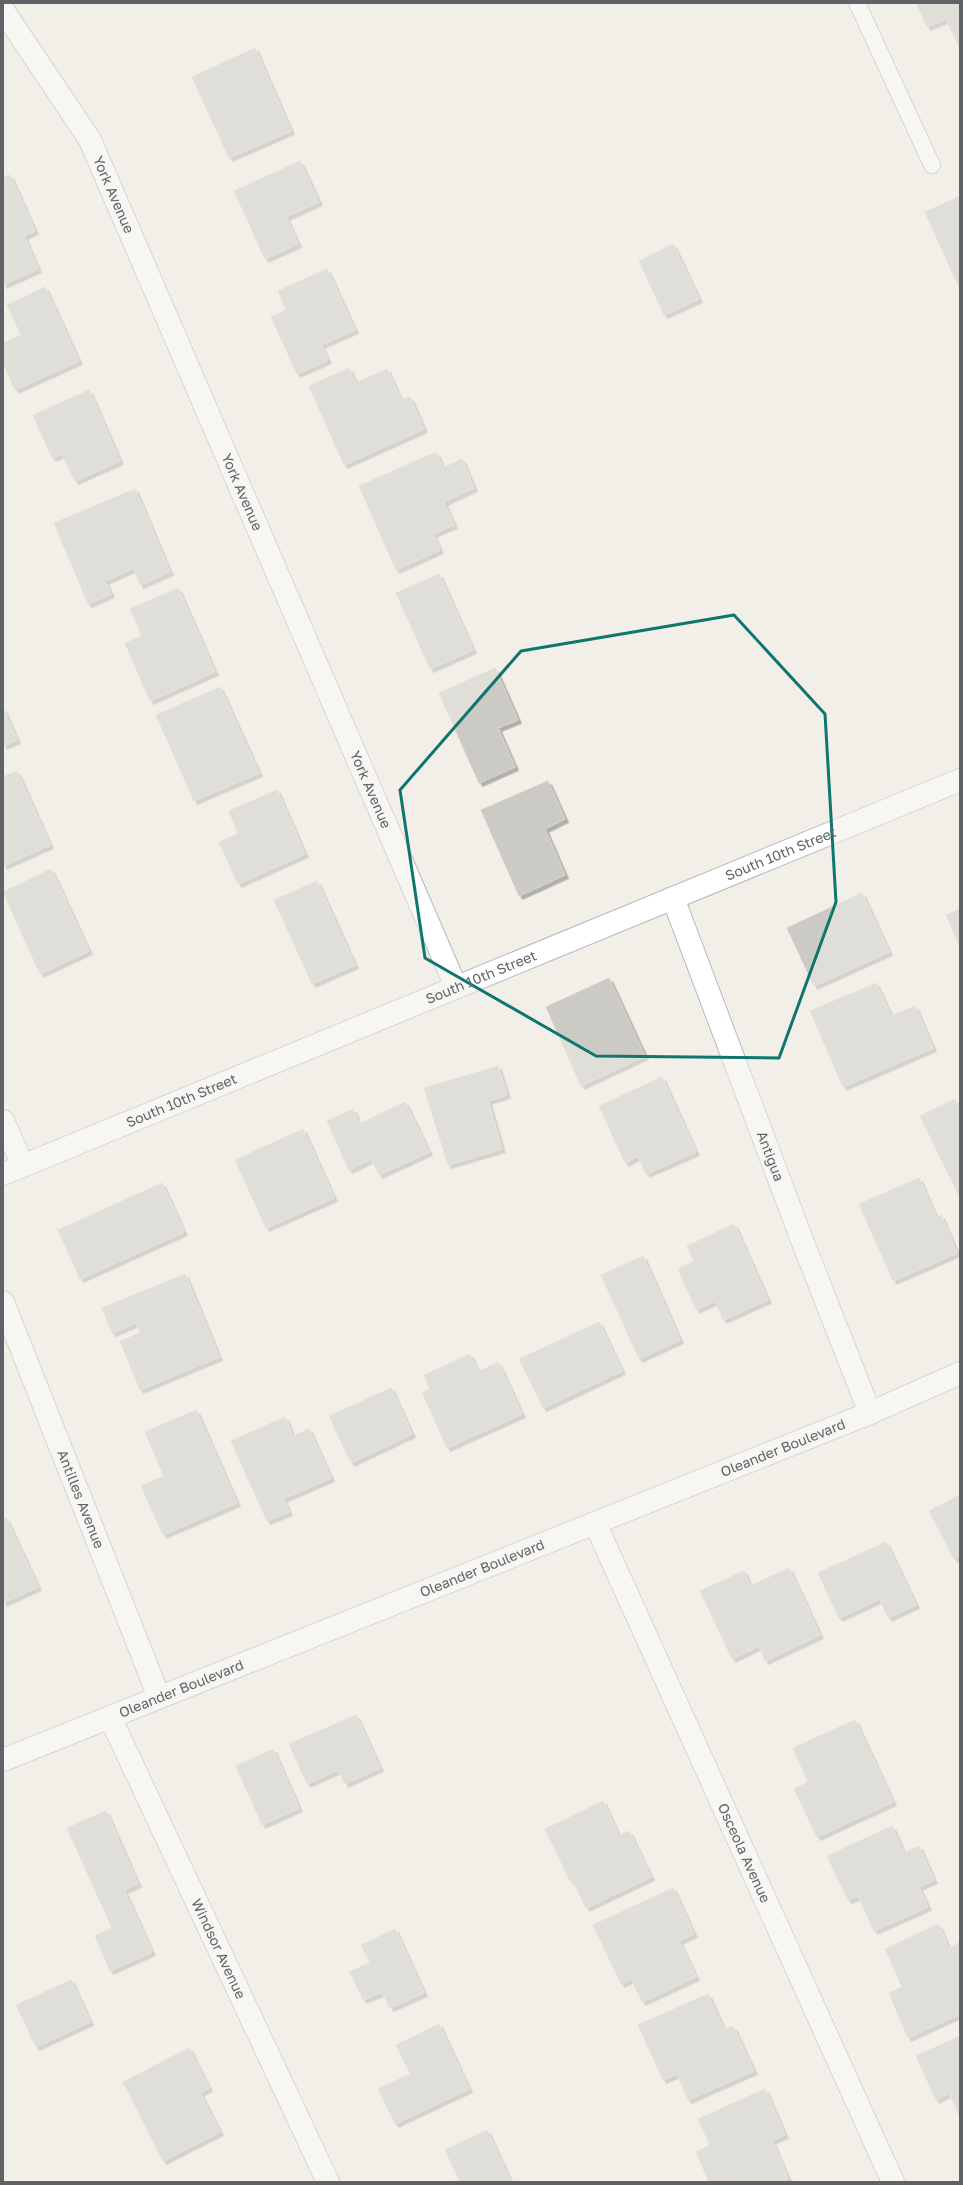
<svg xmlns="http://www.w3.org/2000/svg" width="963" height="2185" font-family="'Golos Text',sans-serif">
  <defs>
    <filter id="shadow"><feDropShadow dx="3.5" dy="3.5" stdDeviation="0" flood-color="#0004"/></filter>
  </defs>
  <rect width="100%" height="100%" fill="#f1efe8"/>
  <!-- building -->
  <path fill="#cccac5" stroke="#d6d1c6" filter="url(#shadow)" d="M 916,3 L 960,3 L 960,49 L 946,19 L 927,27 Z
    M 255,48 L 291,131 L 229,158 L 192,77 Z
    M 300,161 L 319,202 L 286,217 L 298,244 L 265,259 L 234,191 Z
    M 10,175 L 35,231 L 24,236 L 38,269 L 3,285 L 3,178 Z
    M 960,196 L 960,290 L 925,212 Z
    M 673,244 L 699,299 L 664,315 L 639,261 Z
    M 327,269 L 355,330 L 321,345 L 328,360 L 297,374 L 271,317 L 286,310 L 278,291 Z
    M 45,287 L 79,361 L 15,390 L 3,363 L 3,343 L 21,335 L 7,305 Z
    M 349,368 L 356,383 L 387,369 L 401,400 L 410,397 L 424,429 L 344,465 L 309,386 Z
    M 89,390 L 120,461 L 75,481 L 62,454 L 52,458 L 33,415 Z
    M 436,452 L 443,468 L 462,459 L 474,488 L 444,502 L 454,525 L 433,534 L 440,550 L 396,570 L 359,486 Z
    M 135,489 L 170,572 L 140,585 L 134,568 L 105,581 L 111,594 L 88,604 L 54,523 Z
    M 439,574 L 473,650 L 430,669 L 396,593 Z
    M 178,588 L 215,672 L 150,701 L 125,643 L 142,636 L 130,609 Z
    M 495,668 L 518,720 L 498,728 L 515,767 L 479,783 L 439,693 Z
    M 220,687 L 259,773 L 194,801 L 156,715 Z
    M 3,708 L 17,740 L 3,746 Z
    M 17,771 L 50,845 L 3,866 L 3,777 Z
    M 548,781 L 565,819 L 545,829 L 565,875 L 519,896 L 481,810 Z
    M 277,790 L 305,854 L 238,884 L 219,842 L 238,834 L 229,811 Z
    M 51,869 L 89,951 L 40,974 L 3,892 Z
    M 317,881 L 355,965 L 312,984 L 274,900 Z
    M 862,893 L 889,952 L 814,986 L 787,928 Z
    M 960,909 L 960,947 L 946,915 Z
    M 609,978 L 645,1056 L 581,1086 L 546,1007 Z
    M 876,983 L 891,1016 L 915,1006 L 933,1048 L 843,1087 L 810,1011 Z
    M 498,1066 L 507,1095 L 488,1101 L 502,1149 L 448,1165 L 424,1088 Z
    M 662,1077 L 696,1152 L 646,1174 L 638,1156 L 625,1163 L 599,1106 Z
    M 955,1099 L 960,1109 L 960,1193 L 958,1194 L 920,1116 Z
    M 405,1102 L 429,1152 L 379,1175 L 371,1159 L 349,1170 L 327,1121 L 353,1109 L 359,1124 Z
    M 303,1129 L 334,1198 L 266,1228 L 235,1160 Z
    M 919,1178 L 936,1217 L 941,1215 L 957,1253 L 893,1281 L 859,1204 Z
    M 162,1183 L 184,1232 L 80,1279 L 58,1230 Z
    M 734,1224 L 768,1300 L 723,1320 L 715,1301 L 696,1310 L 678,1269 L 694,1261 L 687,1246 Z
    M 643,1256 L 680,1340 L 639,1359 L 601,1275 Z
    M 185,1274 L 219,1357 L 140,1390 L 120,1341 L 140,1333 L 136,1323 L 112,1333 L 102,1308 Z
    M 599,1322 L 622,1371 L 543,1408 L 519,1359 Z
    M 470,1354 L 478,1372 L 498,1362 L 522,1414 L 447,1448 L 422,1392 L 430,1389 L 424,1375 Z
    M 391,1388 L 412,1434 L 351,1463 L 329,1416 Z
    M 196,1410 L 237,1503 L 163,1535 L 141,1486 L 164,1476 L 145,1432 Z
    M 285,1417 L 293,1436 L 309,1429 L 331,1478 L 283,1499 L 289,1512 L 267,1521 L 231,1441 Z
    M 960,1495 L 960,1556 L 954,1559 L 929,1511 Z
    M 6,1518 L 38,1587 L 3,1603 L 3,1519 Z
    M 886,1542 L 916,1605 L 888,1618 L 880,1599 L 839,1618 L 818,1573 Z
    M 789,1568 L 820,1635 L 765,1661 L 759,1646 L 732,1659 L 700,1591 L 744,1571 L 750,1586 Z
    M 356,1715 L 380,1768 L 345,1784 L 338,1770 L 307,1784 L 289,1744 Z
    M 855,1720 L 893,1802 L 817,1837 L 794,1789 L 808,1782 L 793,1748 Z
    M 273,1749 L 299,1808 L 262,1825 L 236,1766 Z
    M 603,1801 L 619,1836 L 629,1831 L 651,1877 L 586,1908 L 572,1879 L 570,1881 L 545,1829 Z
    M 106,1811 L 138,1884 L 124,1890 L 152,1952 L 110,1971 L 95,1936 L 112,1928 L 67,1828 Z
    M 892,1826 L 904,1853 L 919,1846 L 934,1880 L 919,1887 L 928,1907 L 874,1931 L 858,1896 L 848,1900 L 827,1856 Z
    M 673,1888 L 694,1934 L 679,1941 L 696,1977 L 642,2002 L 631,1979 L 621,1984 L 593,1925 Z
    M 938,1924 L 949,1948 L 960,1942 L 960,2014 L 908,2038 L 889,1993 L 902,1987 L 885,1949 Z
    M 395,1929 L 424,1993 L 390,2008 L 382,1992 L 363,2000 L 350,1972 L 370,1962 L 361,1945 Z
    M 71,1980 L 90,2022 L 36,2047 L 16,2005 Z
    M 708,1994 L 724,2030 L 733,2026 L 754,2071 L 688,2100 L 677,2074 L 663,2080 L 638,2025 Z
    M 439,2024 L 469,2089 L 395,2124 L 378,2089 L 410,2074 L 396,2045 Z
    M 960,2036 L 960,2117 L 949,2093 L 936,2100 L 916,2056 Z
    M 189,2048 L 209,2088 L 200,2093 L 220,2132 L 163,2161 L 123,2082 Z
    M 765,2089 L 785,2135 L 772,2141 L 788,2178 L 779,2182 L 726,2182 L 725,2179 L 717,2182 L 709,2182 L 696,2152 L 710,2145 L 698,2119 Z
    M 487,2130 L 511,2182 L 454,2182 L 459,2180 L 445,2150 Z"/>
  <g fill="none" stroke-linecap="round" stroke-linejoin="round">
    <!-- service casing -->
    <g stroke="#b5b8bc" stroke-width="18">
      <path id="service" d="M 857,3 L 932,165"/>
    </g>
    <!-- minor casing -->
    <g stroke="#b5b8bc" stroke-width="24">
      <g id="minor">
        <path id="s1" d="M 3,10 L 90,140 L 456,987"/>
        <path id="s2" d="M 673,898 L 802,1240 L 870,1413"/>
        <path d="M 3,1121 L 23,1166"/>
        <path id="s3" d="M 3,1174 L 960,780"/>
        <path id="s4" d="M 3,1302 L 159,1697"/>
        <path id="s5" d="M 595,1523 L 893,2182"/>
        <path id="s6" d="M 110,1717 L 328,2182"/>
      </g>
    </g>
    <!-- secondary casing -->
    <g stroke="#b6babf" stroke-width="24">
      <g id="secondary">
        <path id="s7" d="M 3,1760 L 870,1413 L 960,1373"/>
      </g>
    </g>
    <!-- service -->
    <use href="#service" stroke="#fff" stroke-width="16"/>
    <!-- minor -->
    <use href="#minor" stroke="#fff" stroke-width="22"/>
    <!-- secondary -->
    <use href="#secondary" stroke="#fff" stroke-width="22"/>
  </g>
  <!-- marked area -->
  <path d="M0 0H963V2185H0ZM 734,615 L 825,714 L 836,902 L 779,1058 L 596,1056 L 425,958 L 400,790 L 521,651 Z" fill="#f1efe8" fill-opacity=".55" fill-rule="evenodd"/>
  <path fill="none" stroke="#0f766e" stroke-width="3" stroke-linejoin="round" d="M 734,615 L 825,714 L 836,902 L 779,1058 L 596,1056 L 425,958 L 400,790 L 521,651 Z"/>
  <g text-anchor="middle" stroke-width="4" stroke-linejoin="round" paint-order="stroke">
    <!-- street labels -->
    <g font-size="14" fill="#5f6368" stroke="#fff">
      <text dy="5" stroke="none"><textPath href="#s1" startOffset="216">York Avenue</textPath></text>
      <text dy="5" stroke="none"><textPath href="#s1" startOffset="540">York Avenue</textPath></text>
      <text dy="5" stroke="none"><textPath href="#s1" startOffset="864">York Avenue</textPath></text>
      <text dy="5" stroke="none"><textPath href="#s3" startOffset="841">South 10th Street</textPath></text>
      <text dy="5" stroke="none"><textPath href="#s3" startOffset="517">South 10th Street</textPath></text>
      <text dy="5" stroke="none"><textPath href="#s3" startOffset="193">South 10th Street</textPath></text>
      <text dy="5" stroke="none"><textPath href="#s2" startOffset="276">Antigua</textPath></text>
      <text dy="5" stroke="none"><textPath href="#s7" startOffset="840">Oleander Boulevard</textPath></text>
      <text dy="5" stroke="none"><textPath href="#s4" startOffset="212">Antilles Avenue</textPath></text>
      <text dy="5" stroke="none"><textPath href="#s7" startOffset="516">Oleander Boulevard</textPath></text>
      <text dy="5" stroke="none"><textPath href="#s7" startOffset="192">Oleander Boulevard</textPath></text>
      <text dy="5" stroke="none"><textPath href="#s5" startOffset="362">Osceola Avenue</textPath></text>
      <text dy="5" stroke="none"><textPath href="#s6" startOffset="256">Windsor Avenue</textPath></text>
    </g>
  </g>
  <!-- border -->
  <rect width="963" height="2185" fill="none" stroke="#5f6368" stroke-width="8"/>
</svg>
